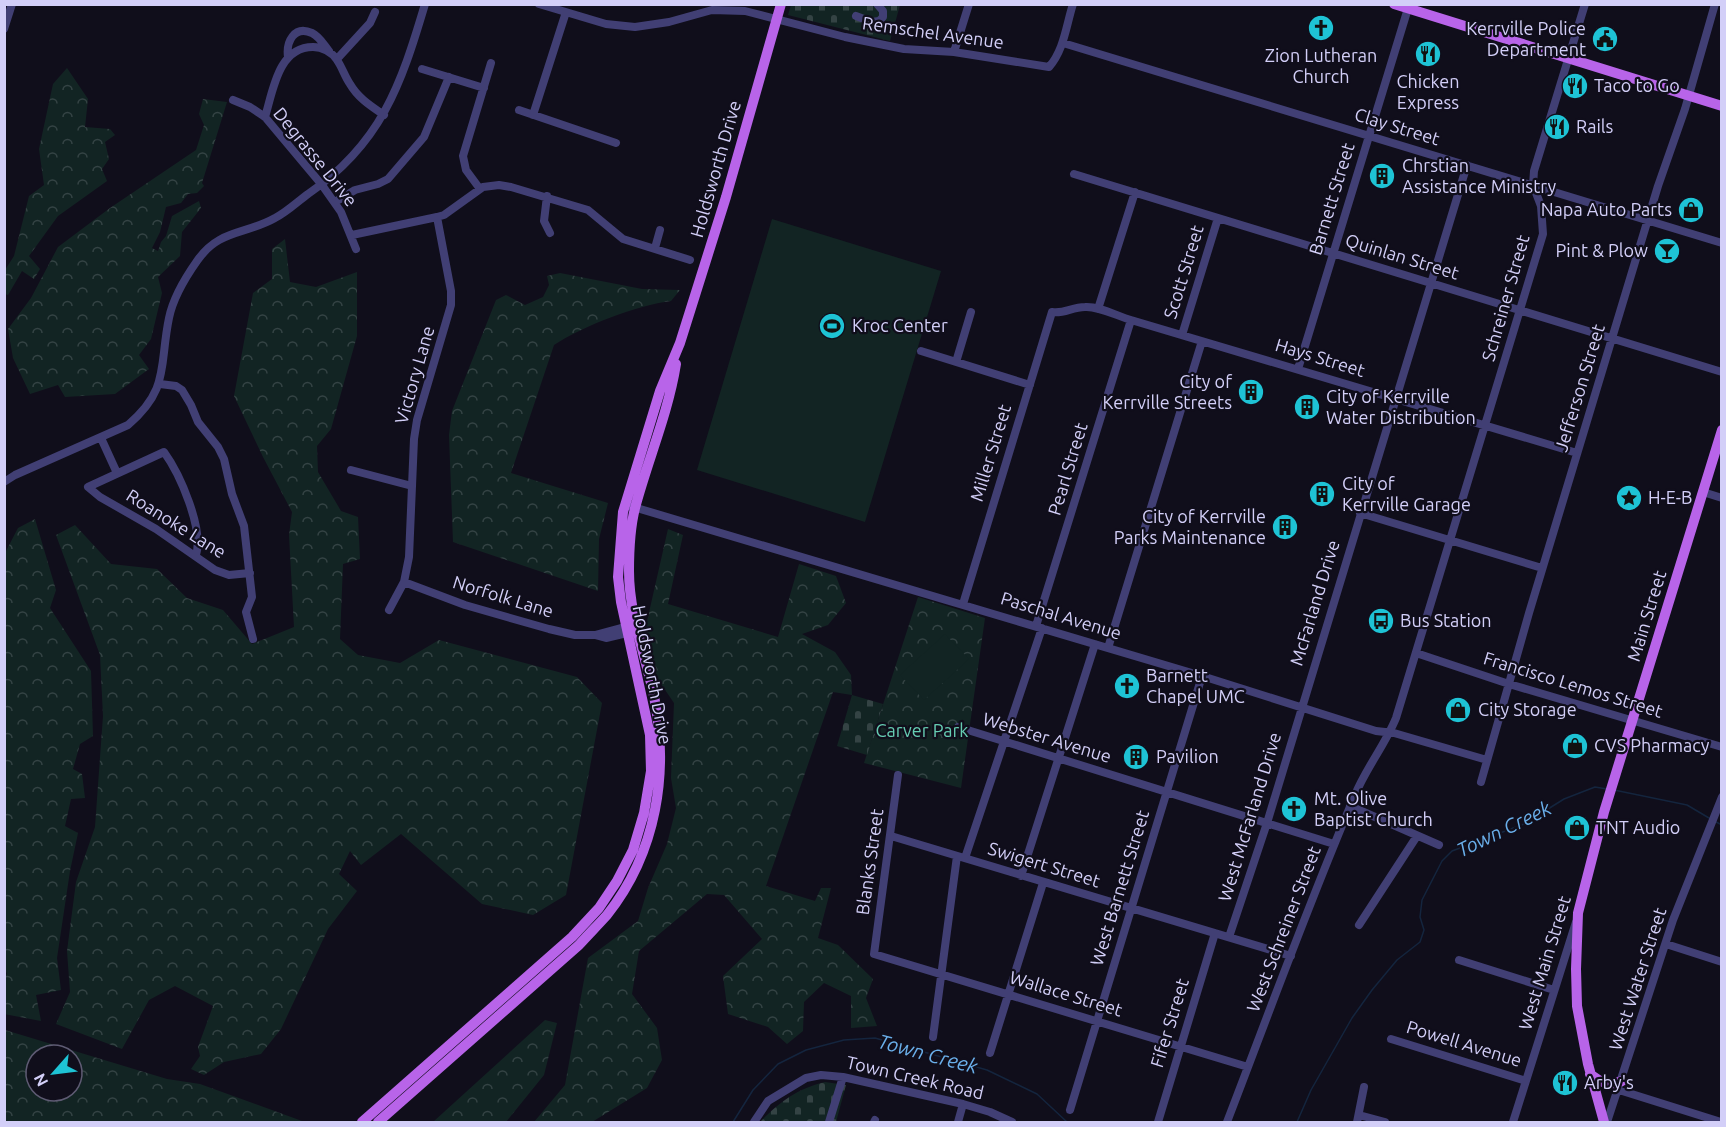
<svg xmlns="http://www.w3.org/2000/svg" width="1726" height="1127" font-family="Ubuntu,sans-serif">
  <defs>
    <pattern id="forest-crowns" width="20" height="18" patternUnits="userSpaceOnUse" patternTransform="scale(1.5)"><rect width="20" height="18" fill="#122423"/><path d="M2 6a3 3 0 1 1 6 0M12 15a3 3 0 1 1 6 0" fill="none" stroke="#344344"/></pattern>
    <pattern id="cemetery-stones" width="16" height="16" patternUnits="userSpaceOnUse" patternTransform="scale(1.5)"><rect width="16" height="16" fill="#122423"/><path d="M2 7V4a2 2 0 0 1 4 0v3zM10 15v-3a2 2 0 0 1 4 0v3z" fill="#344344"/></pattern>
  </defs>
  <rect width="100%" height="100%" fill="#100e1b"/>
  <!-- forest -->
  <path fill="url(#forest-crowns)" fill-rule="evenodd" d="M 67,68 L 88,99 L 85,127 L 110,129 L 115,135 L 105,142 L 109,159 L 102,169 L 107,181 L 58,216 L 29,256 L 40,269 L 34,279 L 22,271 L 8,295 L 5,294 L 5,270 L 14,256 L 29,196 L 44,185 L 39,149 L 53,84 Z
    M 203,99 L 227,102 L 202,183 L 204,186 L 197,193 L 188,194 L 181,203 L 166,207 L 160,232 L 152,248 L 158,251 L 161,242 L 166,236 L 172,216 L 199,201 L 201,208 L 182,232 L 180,256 L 158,277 L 162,293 L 151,339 L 139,355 L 149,369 L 115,394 L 65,397 L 58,385 L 30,394 L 13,358 L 8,329 L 31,298 L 58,247 L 110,208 L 196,150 L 204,125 L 199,114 Z
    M 285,239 L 290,282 L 316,287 L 357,272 L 357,336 L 331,429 L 317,446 L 318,472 L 341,511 L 358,517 L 360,559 L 343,564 L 340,639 L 358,655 L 400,663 L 439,640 L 577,677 L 602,703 L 566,895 L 533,915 L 482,904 L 401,834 L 361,865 L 350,851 L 339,874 L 357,891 L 328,929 L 281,1029 L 261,1054 L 224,1062 L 204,1075 L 191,1069 L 200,1056 L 198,1047 L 213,1006 L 175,986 L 149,1000 L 122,1049 L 56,1024 L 70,992 L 67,951 L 76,882 L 95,827 L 103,716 L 100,655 L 56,535 L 75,525 L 111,564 L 157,569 L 187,598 L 223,610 L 252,644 L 294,627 L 289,535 L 292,512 L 263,457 L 234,396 L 253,293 L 272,279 L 272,249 Z
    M 560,273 L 642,289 L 680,290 L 671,301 C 637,305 583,326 554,345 L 511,473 L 608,503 L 599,539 L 598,591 L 453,542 L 449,435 L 452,411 L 496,300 L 506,295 L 525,305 L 543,297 L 549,285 L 547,276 Z
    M 35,519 L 56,590 L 50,608 L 91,671 L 93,736 L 80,744 L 73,769 L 82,774 L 85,798 L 71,799 L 65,826 L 78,833 L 70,871 L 57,958 L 61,990 L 36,995 L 41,1021 L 4,1014 L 5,976 L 7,974 L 4,967 L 5,553 L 18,528 Z
    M 668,529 L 683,535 L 668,604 L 778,637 L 799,564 L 836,576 L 846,603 L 828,625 L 802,634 L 835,652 L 851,675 L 852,695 L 833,692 L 766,886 L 815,901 L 821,888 L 831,888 L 818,938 L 838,945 L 873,979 L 866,998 L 877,1026 L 851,1028 L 851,996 L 824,983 L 804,1002 L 803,1031 L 787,1044 L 768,1027 L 728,1014 L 723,976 L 762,939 L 724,895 L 707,894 L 639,951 L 632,994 L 657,1028 L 662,1060 L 647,1088 L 592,1122 L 534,1122 L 565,1085 L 588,958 L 638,921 L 648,888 L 667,844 L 676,808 L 671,778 L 674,703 L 657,678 L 645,630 Z
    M 918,597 L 985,618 L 961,788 L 864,763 Z
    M 545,1020 L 557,1023 L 544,1075 L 506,1122 L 433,1122 Z
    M 5,1030 L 167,1079 L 200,1084 L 302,1121 L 300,1122 L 5,1122 ZM 36,1055 L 72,1055 L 72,1091 L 36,1091 Z"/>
  <!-- cemetery -->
  <path fill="url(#cemetery-stones)" d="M 791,5 L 900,5 L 890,41 L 788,15 Z
    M 852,695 L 883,704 L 867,755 L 837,746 Z
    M 825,1082 L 846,1085 L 836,1122 L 760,1122 C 780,1102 796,1089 825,1082 Z"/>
  <!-- garden -->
  <path fill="#122423" d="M 772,219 L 941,271 L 865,522 L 697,470 Z
    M 945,634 L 969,659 L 924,700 L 900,675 Z"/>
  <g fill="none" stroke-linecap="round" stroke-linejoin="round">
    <!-- stream -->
    <path stroke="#14253e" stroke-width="1.5" d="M 1614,790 L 1687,805 L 1709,818
      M 1716,822 L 1722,825
      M 733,1122 L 753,1090 L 778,1064 L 806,1050 L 844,1040 L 875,1038 L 987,1070 L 1037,1094 L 1067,1122
      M 1297,1122 L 1311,1090 L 1352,1018 L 1372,990 L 1397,960 L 1420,942 L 1424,930 L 1420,917 L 1422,900 L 1442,861 L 1452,851 L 1524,824 L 1564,799 L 1595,787 L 1607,789"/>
    <!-- minor -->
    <path stroke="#413f74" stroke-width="8" d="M 539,4 L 606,24 L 635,27 L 669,22 L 712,10 L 745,11 L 845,37 L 904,49 L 954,52 L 1049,67 C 1064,50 1066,26 1073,4
      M 856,16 L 872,22 L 879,21 L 883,17 L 883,11 L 877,4
      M 4,29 L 12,4
      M 1063,43 L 1722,243
      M 954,52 L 969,4
      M 288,57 C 286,42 294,25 312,33 C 319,36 324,45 329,51
      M 337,59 L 370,23 L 375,12
      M 422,69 L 484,88
      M 233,100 L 250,107 L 265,117 L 322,185 L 341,212 L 356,249
      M 519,110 L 616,143
      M 533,115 L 566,12
      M 265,117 C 273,91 278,47 313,47 C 322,47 332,52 337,60 C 342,67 345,77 350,84 C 358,98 371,106 384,115
      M 1074,174 L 1722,372
      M 480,189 L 466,170 L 463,156 L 491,63
      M 547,196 L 544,221 L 550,233
      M 335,202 L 355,190 L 378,184 L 388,179 L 424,137 L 449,77
      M 352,235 L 437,217 L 444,215 L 483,187 L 499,185 L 511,187 L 588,210 L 623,239 L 690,260
      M 655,248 L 660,230
      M 1098,309 L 1135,192
      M 1182,335 L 1218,218
      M 921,351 L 1030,385
      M 956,362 L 971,312
      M 1298,369 L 1409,5
      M 160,384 L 176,386 L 182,390 L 191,405 L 198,422 L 218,447 L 224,459 L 232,494 L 244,526 L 252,597 L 246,612 L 253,639
      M 101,438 L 117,473
      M 351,470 L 412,486
      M 4,482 L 15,475 L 128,425 C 170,389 159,366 169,318 C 173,298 185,278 197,261 C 219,229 245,235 275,218 C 287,212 297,202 308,194 C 381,144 401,85 425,4
      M 1703,492 L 1722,498
      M 630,506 L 1202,676 L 1376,731 L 1394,733 L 1487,760
      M 1360,513 L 1542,568
      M 196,555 C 204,529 180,474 164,452 L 88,487 L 100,497 L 156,529 L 215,570 L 229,575 L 250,573
      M 404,582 L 465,605 L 549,629 L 575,635 L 595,635 L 606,638 L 631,632
      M 963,604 L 1052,312 C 1064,314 1072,307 1085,307 C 1099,306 1117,316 1131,320 L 1577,453
      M 389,610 L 404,582 L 409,557 L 414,439 L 417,420 L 451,305 L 451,291 L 437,217
      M 1036,626 L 1131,320
      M 595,635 L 632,625
      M 1108,648 L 1202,341
      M 1416,653 L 1509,684 L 1722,747
      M 958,727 L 1334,844
      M 898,775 L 874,954 L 1248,1067
      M 1481,782 L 1529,613 L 1658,186 L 1685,109 L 1715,4
      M 1350,806 L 1439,845
      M 891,836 L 1291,956
      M 965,858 L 1042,628
      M 1021,876 L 1095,644
      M 1359,925 L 1417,836
      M 1229,937 L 1267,823 L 1467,165
      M 1666,944 L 1722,962
      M 1459,960 L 1554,990
      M 933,1037 L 957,856
      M 1391,1039 L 1526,1081
      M 990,1053 L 1043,883
      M 1619,1090 L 1721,1122
      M 1070,1110 L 1202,676
      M 1359,1115 L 1385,1122
      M 754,1122 L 768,1101 L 806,1078 L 821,1075 L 843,1077 L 963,1104 L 990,1112 L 1012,1122
      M 829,1122 L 843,1077
      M 874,1122 L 875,1120
      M 958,1122 L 963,1104
      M 1158,1122 L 1215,933
      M 1227,1122 C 1269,1013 1309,902 1355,795 C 1366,768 1385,745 1396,718 L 1543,234 L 1541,206 L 1533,185 L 1534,171 L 1585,4
      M 1357,1122 L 1364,1087
      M 1513,1122 L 1576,922
      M 1607,1122 L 1673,920 L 1722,797"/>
    <!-- major -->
    <path stroke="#b864e9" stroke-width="10" d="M 1394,4 L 1722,106
      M 1590,1074 C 1603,1083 1606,1087 1622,1081
      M 362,1122 L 572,937 L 599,908 L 617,881 L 633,850 L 644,813 L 651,771 L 650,735 L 621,602 L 618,577 L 623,512 L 660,391 L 680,343 L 726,197 L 781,4
      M 378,1122 L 579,945 C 588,935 598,925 607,915 C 657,852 669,772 654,696 C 645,654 629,614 629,571 C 629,550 630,528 635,508 C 648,459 668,414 676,364
      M 1604,1122 L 1588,1064 L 1577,1006 L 1576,969 L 1578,913 L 1604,812 L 1722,430"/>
  </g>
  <!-- icons -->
  <defs>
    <g id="church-disc" transform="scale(1.35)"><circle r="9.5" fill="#1ec3d5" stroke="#100e1b"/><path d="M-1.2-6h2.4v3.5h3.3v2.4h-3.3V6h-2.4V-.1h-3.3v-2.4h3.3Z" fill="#111"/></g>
    <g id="civic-disc" transform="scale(1.35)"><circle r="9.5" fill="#1ec3d5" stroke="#100e1b"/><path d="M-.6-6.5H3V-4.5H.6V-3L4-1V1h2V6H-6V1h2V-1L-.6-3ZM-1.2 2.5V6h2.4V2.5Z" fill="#111"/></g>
    <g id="restaurant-disc" transform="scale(1.35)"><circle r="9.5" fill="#1ec3d5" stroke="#100e1b"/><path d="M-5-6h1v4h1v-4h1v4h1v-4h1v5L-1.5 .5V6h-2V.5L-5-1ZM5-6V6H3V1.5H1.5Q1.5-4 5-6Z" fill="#111"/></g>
    <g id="building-disc" transform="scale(1.35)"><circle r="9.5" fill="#1ec3d5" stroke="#100e1b"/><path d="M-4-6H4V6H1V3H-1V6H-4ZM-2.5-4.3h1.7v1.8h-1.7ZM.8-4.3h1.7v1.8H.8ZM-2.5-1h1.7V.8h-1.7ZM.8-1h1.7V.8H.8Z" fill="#111"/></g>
    <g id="shop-disc" transform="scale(1.35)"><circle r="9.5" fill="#1ec3d5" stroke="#100e1b"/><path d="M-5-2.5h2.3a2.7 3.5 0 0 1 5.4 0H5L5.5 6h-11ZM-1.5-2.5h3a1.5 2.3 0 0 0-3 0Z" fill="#111"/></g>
    <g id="bar-disc" transform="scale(1.35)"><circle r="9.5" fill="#1ec3d5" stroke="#100e1b"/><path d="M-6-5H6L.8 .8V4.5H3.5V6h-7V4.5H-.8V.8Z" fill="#111"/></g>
    <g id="stadium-disc" transform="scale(1.35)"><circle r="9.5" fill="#1ec3d5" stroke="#100e1b"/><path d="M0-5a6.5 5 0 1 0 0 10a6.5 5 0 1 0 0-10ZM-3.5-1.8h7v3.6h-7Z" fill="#111"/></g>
    <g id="sight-disc" transform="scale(1.35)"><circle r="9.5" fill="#1ec3d5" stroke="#100e1b"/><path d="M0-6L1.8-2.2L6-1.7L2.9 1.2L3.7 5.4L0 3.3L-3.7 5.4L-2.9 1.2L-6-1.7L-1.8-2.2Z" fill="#111"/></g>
    <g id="bus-disc" transform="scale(1.35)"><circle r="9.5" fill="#1ec3d5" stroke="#100e1b"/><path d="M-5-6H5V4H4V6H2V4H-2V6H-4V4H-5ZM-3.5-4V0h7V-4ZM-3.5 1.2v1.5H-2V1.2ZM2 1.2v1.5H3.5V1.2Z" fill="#111"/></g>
  </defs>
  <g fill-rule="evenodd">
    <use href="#church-disc" x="1321" y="28"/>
    <use href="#civic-disc" x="1605" y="39"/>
    <use href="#restaurant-disc" x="1428" y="54"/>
    <use href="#restaurant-disc" x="1575" y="86"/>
    <use href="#restaurant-disc" x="1557" y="127"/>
    <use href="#building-disc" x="1382" y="176"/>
    <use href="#shop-disc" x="1691" y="210"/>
    <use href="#bar-disc" x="1667" y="251"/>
    <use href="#stadium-disc" x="832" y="326"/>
    <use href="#building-disc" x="1251" y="392"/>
    <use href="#building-disc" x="1307" y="407"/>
    <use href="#building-disc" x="1322" y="494"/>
    <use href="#sight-disc" x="1629" y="498"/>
    <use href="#building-disc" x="1285" y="527"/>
    <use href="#bus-disc" x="1381" y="621"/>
    <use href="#church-disc" x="1127" y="686"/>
    <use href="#shop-disc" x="1458" y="710"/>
    <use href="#shop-disc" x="1575" y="746"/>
    <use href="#building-disc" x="1136" y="757"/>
    <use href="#church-disc" x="1294" y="809"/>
    <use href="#shop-disc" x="1577" y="828"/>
    <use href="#restaurant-disc" x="1565" y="1083"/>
  </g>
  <g text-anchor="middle" stroke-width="4.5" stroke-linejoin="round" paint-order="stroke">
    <!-- poi labels -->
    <g font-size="18" fill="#d3cff8" stroke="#100e1b" text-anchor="start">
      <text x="1586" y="35" text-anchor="end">Kerrville Police<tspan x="1586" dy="21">Department</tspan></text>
      <text x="1321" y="62" text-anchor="middle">Zion Lutheran<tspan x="1321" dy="21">Church</tspan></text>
      <text x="1428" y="88" text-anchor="middle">Chicken<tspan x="1428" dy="21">Express</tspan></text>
      <text x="1594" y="92">Taco to Go</text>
      <text x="1576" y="133">Rails</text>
      <text x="1402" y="172">Chrstian<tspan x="1402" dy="21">Assistance Ministry</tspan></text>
      <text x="1672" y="216" text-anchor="end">Napa Auto Parts</text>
      <text x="1648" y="257" text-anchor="end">Pint &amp; Plow</text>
      <text x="852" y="332">Kroc Center</text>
      <text x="1232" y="388" text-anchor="end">City of<tspan x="1232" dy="21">Kerrville Streets</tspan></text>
      <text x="1326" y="403">City of Kerrville<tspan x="1326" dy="21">Water Distribution</tspan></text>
      <text x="1342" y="490">City of<tspan x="1342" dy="21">Kerrville Garage</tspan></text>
      <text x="1648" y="504">H-E-B</text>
      <text x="1266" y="523" text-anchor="end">City of Kerrville<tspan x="1266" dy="21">Parks Maintenance</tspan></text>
      <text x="1400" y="627">Bus Station</text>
      <text x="1146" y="682">Barnett<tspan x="1146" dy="21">Chapel UMC</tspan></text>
      <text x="1478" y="716">City Storage</text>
      <text x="1594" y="752">CVS Pharmacy</text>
      <text x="1156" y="763">Pavilion</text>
      <text x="1314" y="805">Mt. Olive<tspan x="1314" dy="21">Baptist Church</tspan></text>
      <text x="1596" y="834">TNT Audio</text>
      <text x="1584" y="1089">Arby's</text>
    </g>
    <!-- street labels -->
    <g font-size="18" fill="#d3cff8" stroke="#100e1b">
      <text transform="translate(933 33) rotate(8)" y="6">Remschel Avenue</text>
      <text transform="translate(1397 127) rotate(17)" y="6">Clay Street</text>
      <text transform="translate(315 157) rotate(51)" y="6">Degrasse Drive</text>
      <text transform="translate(716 169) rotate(-74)" y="6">Holdsworth Drive</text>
      <text transform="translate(1332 199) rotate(-73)" y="6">Barnett Street</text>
      <text transform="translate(1402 257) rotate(17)" y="6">Quinlan Street</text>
      <text transform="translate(1184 272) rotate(-73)" y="6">Scott Street</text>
      <text transform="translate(1506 298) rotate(-74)" y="6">Schreiner Street</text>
      <text transform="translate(1320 358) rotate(17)" y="6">Hays Street</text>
      <text transform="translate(415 375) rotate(-74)" y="6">Victory Lane</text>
      <text transform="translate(1580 388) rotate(-73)" y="6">Jefferson Street</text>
      <text transform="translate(991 453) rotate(-73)" y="6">Miller Street</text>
      <text transform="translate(1068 469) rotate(-73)" y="6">Pearl Street</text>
      <text transform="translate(176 524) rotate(32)" y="6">Roanoke Lane</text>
      <text transform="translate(503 597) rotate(17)" y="6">Norfolk Lane</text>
      <text transform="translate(1315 603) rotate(-73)" y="6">McFarland Drive</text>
      <text transform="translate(1061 616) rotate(17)" y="6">Paschal Avenue</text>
      <text transform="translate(1647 616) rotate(-73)" y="6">Main Street</text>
      <text transform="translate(652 675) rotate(79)" y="6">Holdsworth Drive</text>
      <text transform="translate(1573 685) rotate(17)" y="6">Francisco Lemos Street</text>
      <text transform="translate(1047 738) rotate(17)" y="6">Webster Avenue</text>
      <text transform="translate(1250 817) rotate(-73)" y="6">West McFarland Drive</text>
      <text transform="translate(870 862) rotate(-82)" y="6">Blanks Street</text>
      <text transform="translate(1044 865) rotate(17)" y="6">Swigert Street</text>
      <text transform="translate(1120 888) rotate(-73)" y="6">West Barnett Street</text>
      <text transform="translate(1284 929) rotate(-69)" y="6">West Schreiner Street</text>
      <text transform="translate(1545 963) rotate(-73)" y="6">West Main Street</text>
      <text transform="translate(1638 979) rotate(-72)" y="6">West Water Street</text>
      <text transform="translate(1066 994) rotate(17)" y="6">Wallace Street</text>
      <text transform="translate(1170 1023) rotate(-73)" y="6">Fifer Street</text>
      <text transform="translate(1464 1044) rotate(17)" y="6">Powell Avenue</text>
      <text transform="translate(915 1078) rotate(13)" y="6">Town Creek Road</text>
    </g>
    <!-- park labels -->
    <g font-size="18" fill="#66cdb3" stroke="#100e1b">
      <text x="922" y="737">Carver Park</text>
    </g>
    <!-- water labels -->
    <g font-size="20" font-style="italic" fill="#6aafea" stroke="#100e1b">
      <text transform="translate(1504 829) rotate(-26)" y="7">Town Creek</text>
      <text transform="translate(928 1054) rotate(15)" y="7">Town Creek</text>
    </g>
  </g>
  <!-- border -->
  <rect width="1726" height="1127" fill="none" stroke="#d3cff8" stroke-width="12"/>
  <!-- north arrow -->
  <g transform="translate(54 1073) rotate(242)"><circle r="28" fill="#100e1b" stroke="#5e5b73" stroke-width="1.5"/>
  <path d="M0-4.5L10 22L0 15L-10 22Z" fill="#1ec3d5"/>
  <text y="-9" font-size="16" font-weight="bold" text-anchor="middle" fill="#d3cff8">N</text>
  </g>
</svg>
